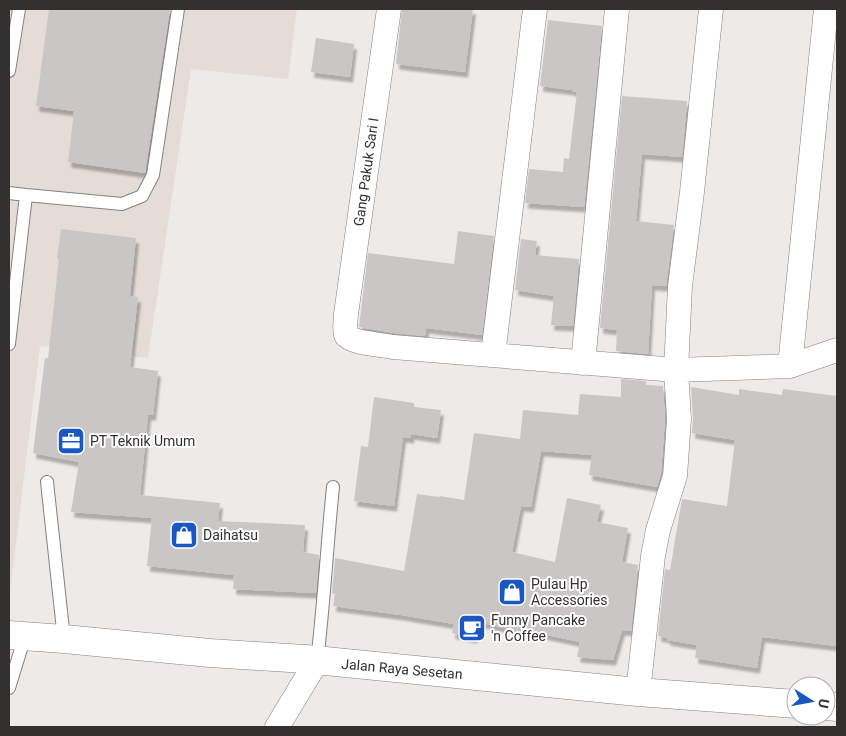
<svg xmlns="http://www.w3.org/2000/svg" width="846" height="736" font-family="Roboto,sans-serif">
  <defs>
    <filter id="shadow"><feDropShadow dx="3" dy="5.5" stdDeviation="1" flood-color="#0004"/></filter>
  </defs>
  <rect width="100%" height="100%" fill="#edeae8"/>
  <!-- built -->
  <path fill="#e6dcd7" d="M 9,9 L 297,9 L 288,79 L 191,69 L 148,358 L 40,346 L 10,593 Z"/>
  <!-- building -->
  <path fill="#cac6c6" filter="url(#shadow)" d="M 49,9 L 170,9 L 145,173 L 68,162 L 74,111 L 36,106 Z
    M 402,9 L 473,9 L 465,72 L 396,64 Z
    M 548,20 L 602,26 L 584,207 L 525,203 L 529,169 L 563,172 L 564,158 L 569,159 L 577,92 L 572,91 L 572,90 L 540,86 Z
    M 316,38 L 354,44 L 350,77 L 311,72 Z
    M 622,96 L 687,101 L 682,157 L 642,154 L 636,221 L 674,225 L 666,286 L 652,285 L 648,354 L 616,351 L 617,330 L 600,328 Z
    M 61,229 L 136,238 L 130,296 L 138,297 L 130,367 L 158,371 L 153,415 L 148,415 L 140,495 L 220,503 L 218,521 L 305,525 L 303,552 L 319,555 L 316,593 L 233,589 L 234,575 L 147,566 L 152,518 L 71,512 L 79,462 L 33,453 L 45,358 L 48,358 L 59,259 L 57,259 Z
    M 458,231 L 494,236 L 482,335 L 426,328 L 425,336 L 395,333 L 359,327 L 368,253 L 454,264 Z
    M 521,239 L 537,241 L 535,255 L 579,259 L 573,326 L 551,325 L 554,296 L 515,290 Z
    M 621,379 L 646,381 L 646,385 L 663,386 L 665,419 L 661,473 L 657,487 L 589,475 L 592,455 L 541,451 L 531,507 L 521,506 L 512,552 L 555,562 L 567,498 L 601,505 L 597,522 L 628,528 L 622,562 L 638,565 L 631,631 L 622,630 L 613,660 L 577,657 L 580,642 L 524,630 L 524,632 L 478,622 L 474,638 L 452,633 L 454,624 L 401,615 L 333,606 L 335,594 L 332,593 L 335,558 L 404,571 L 417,494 L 439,497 L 440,496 L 464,500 L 474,433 L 520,439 L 523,410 L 578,415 L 580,394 L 621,397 Z
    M 691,387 L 739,395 L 739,389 L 782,395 L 783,389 L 837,396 L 837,646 L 762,637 L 757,668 L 695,658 L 697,645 L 667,640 L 668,638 L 658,636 L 665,569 L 670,570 L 682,499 L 727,506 L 735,440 L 692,433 L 693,418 Z
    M 374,397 L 414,403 L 414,407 L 441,410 L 437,438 L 411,434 L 411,438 L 403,437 L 394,506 L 354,501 L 361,446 L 368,447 Z"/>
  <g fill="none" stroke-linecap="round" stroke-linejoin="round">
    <!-- service casing -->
    <g stroke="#848180" stroke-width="14">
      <path id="service" d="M 9,71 L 19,9
        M 9,193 L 26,195
        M 9,344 L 26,195 L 122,204 L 142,196 L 153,175 L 178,9
        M 47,482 L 64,639
        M 317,661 C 324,603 327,545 333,487
        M 9,688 L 25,636"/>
    </g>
    <!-- minor casing -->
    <g stroke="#848180" stroke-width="25">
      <path id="minor" d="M 389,9 L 346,314 C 346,320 344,329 346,335 C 350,343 384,345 393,347 L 676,370 L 790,366 L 837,350
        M 493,355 L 535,9
        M 583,363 L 617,9
        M 790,366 L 826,9
        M 638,692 L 653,556 L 658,530 L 675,476 L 679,419 L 676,370 L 680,286 L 692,192 L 711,9
        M 277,727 L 317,661"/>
    </g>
    <!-- secondary casing -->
    <g stroke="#848180" stroke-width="29">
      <path id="secondary" d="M 9,635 L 64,639 L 210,653 L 305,659 L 638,692 L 796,704
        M 826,706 L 837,707"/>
    </g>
    <!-- service -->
    <use href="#service" stroke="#fff" stroke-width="12"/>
    <!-- minor -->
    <use href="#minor" stroke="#fff" stroke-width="24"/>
    <!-- secondary -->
    <use href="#secondary" stroke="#fff" stroke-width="28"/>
  </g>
  <!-- icons -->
  <defs>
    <g id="office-square" transform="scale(1.4375)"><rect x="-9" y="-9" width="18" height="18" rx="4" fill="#1a57c3" stroke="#fff"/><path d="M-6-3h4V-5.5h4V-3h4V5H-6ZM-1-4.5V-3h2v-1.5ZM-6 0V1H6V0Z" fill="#fff"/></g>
    <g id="shop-square" transform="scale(1.4375)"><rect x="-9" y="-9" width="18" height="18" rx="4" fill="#1a57c3" stroke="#fff"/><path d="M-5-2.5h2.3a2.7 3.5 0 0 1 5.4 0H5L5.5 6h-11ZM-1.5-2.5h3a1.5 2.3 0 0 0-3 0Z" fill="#fff"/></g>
    <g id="cafe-square" transform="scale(1.4375)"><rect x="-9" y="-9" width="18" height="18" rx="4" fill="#1a57c3" stroke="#fff"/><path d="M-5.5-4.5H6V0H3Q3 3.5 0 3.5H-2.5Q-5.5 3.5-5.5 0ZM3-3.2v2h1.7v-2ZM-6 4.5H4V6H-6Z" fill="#fff"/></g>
  </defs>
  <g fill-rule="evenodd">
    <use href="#office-square" x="71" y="441"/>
    <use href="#shop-square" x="184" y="535"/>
    <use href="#shop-square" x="512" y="592"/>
    <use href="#cafe-square" x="472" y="628"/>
  </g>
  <g text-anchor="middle" stroke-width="4" stroke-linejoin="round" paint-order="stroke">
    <!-- street labels -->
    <g font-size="14" fill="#323130" stroke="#fff">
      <text transform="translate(366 172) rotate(-82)" y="5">Gang Pakuk Sari I</text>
      <text transform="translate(402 669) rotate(5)" y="5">Jalan Raya Sesetan</text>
    </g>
    <!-- poi labels -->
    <g font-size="14" fill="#323130" stroke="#fff" text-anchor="start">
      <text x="90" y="446">PT Teknik Umum</text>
      <text x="203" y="540">Daihatsu</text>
      <text x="531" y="589">Pulau Hp<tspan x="531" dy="16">Accessories</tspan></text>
      <text x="491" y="625">Funny Pancake<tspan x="491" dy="16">'n Coffee</tspan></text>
    </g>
  </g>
  <!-- border -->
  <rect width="846" height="736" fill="none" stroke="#323130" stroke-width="20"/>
  <!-- north arrow -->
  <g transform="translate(811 701) rotate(101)"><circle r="24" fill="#ffffff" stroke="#adadac"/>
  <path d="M0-4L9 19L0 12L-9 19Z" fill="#1a57c3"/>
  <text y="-8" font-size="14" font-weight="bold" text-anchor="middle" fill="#323130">U</text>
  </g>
</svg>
